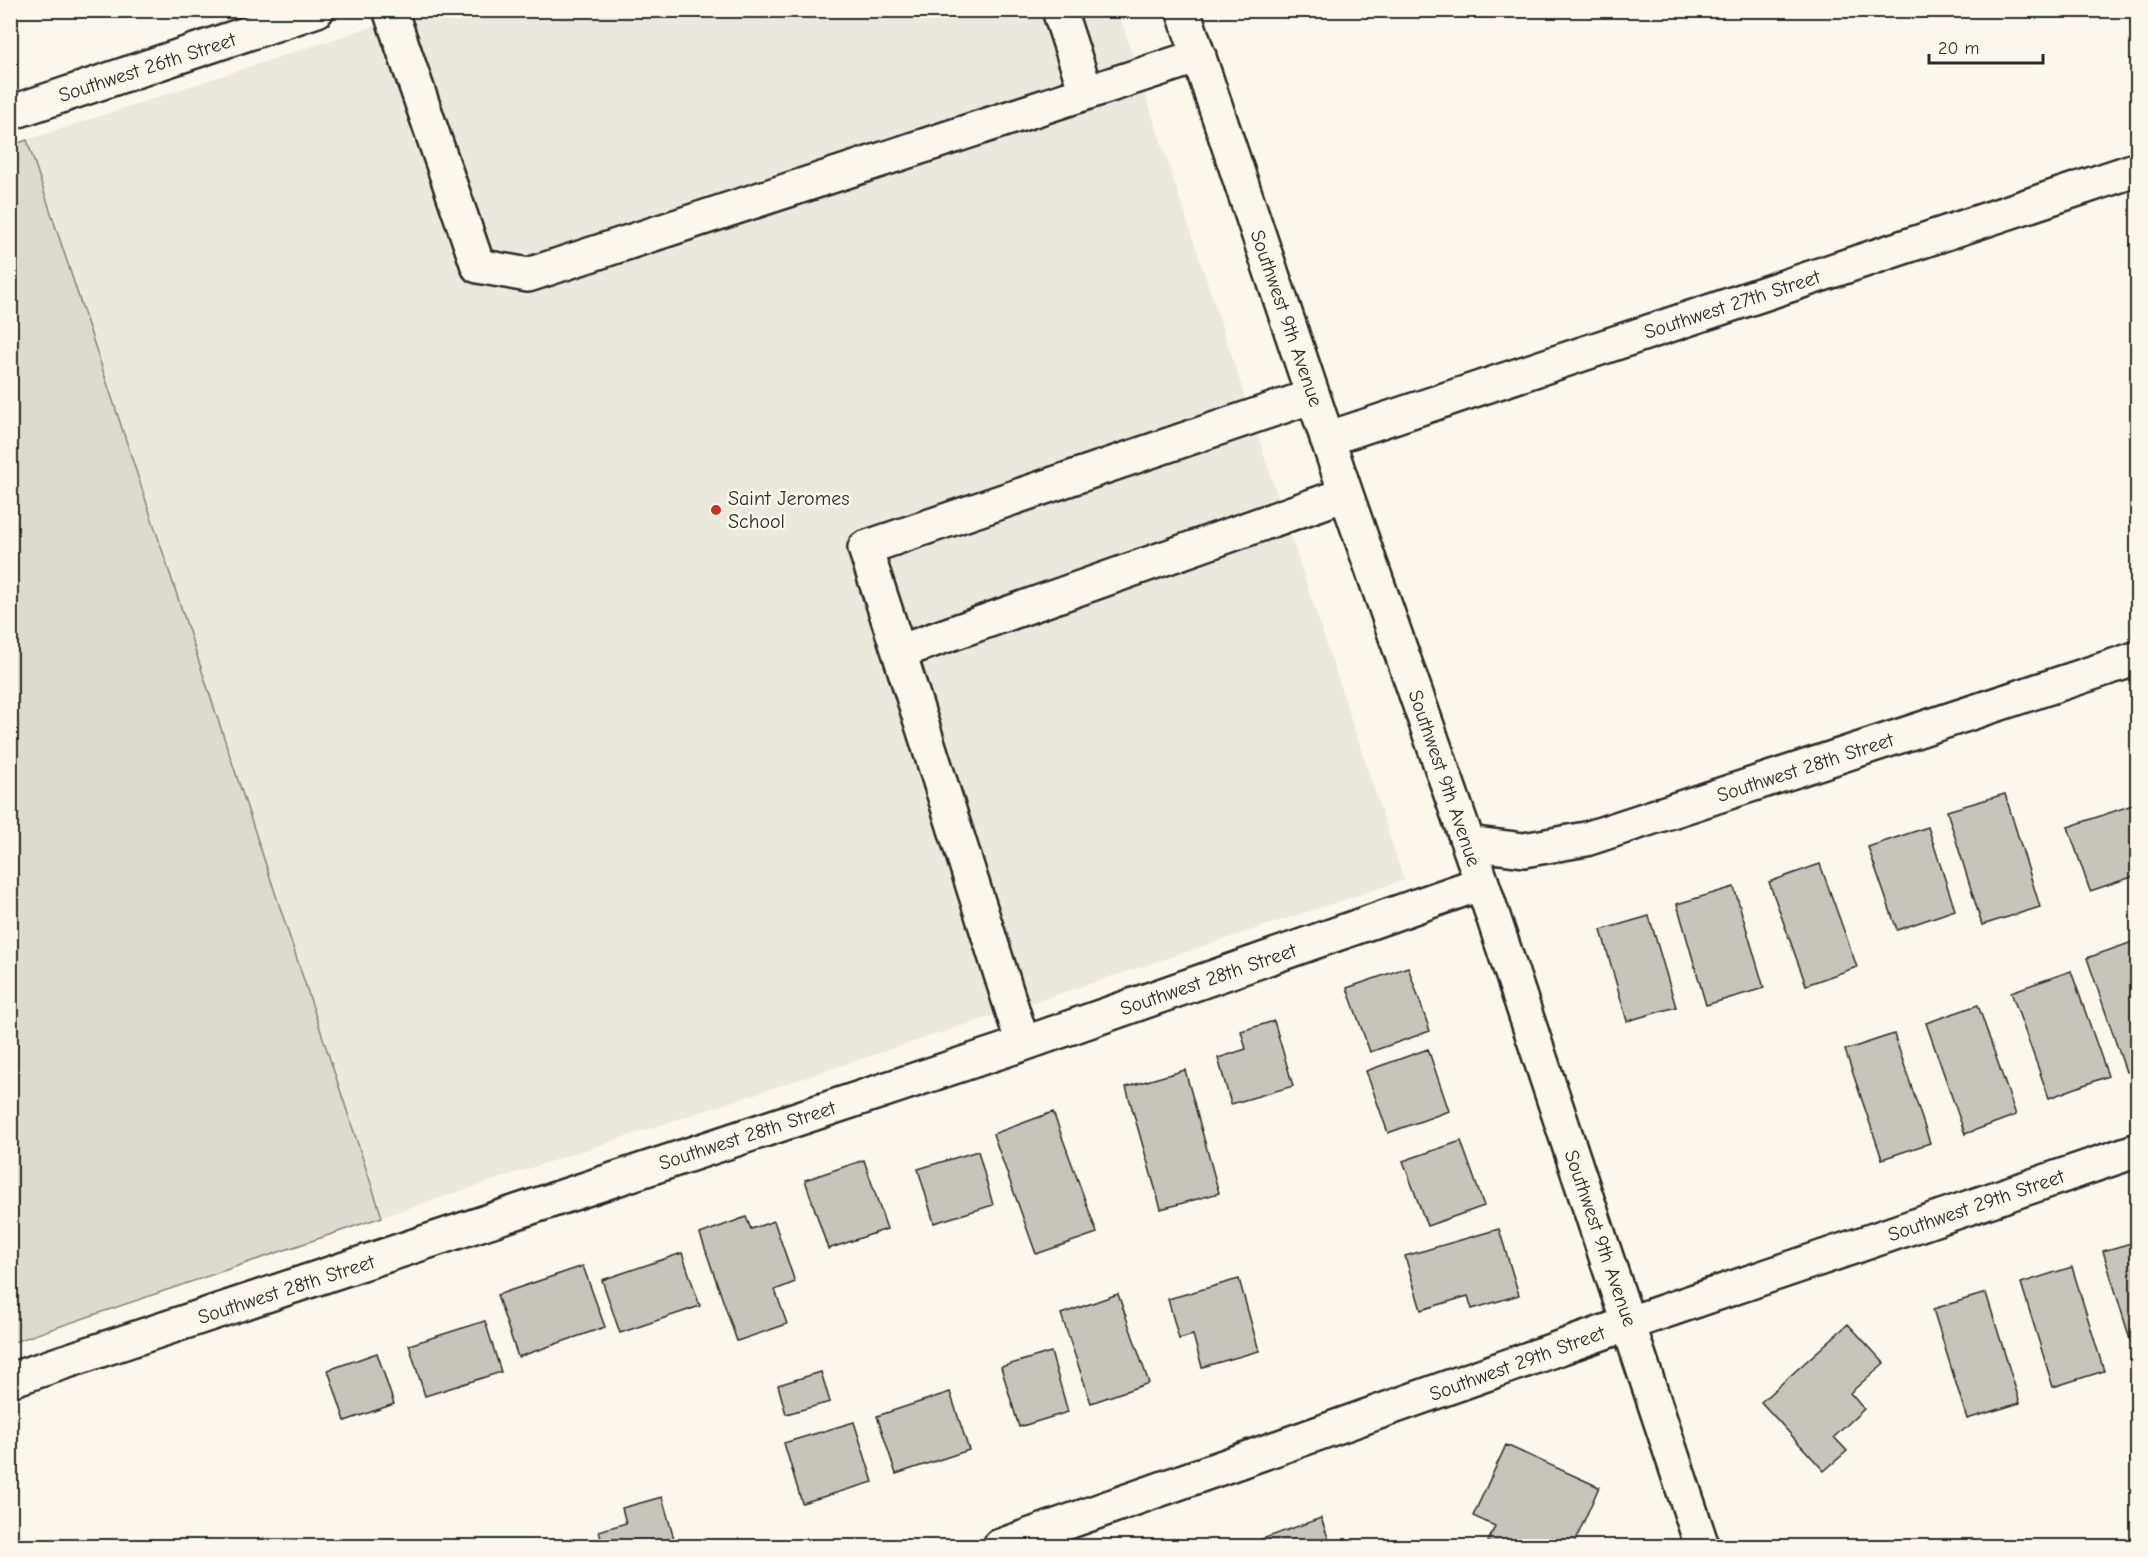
<svg xmlns="http://www.w3.org/2000/svg" width="2148" height="1557" font-family="'Comic Neue',sans-serif">
  <rect width="100%" height="100%" fill="#fbf7ec"/>
  <filter id="ink" filterUnits="userSpaceOnUse"><feTurbulence type="fractalNoise" baseFrequency=".0167" numOctaves="2"/><feDisplacementMap in="SourceGraphic" scale="12" xChannelSelector="R" yChannelSelector="G"/><feConvolveMatrix kernelMatrix="1 2 1 2 8 2 1 2 1" color-interpolation-filters="sRGB"/></filter>
  <g filter="url(#ink)">
    <!-- built -->
    <path fill="#ebe8de" d="M 419,11 L 1118,11 L 1404,880 L 382,1217 L 27,140 Z"/>
    <!-- green -->
    <path fill="#dddad0" stroke="#84827e" stroke-width="1.5" d="M 27,140 L 382,1217 L 11,1343 L 10,146 Z"/>
    <!-- building -->
    <path fill="#c7c4bc" stroke="#2b2b2b" stroke-width="1.5" d="M 2005,794 L 2040,907 L 1982,925 L 1947,811 Z
      M 2138,803 L 2138,875 L 2090,891 L 2068,827 Z
      M 1928,827 L 1955,910 L 1897,930 L 1868,847 Z
      M 1820,864 L 1857,967 L 1806,985 L 1769,882 Z
      M 1734,887 L 1764,988 L 1706,1005 L 1677,904 Z
      M 1649,916 L 1676,1007 L 1627,1021 L 1601,930 Z
      M 2138,940 L 2138,1068 L 2126,1072 L 2087,958 Z
      M 1408,967 L 1430,1031 L 1370,1052 L 1347,988 Z
      M 2071,971 L 2108,1076 L 2049,1098 L 2011,992 Z
      M 1978,1005 L 2016,1115 L 1965,1134 L 1926,1023 Z
      M 1274,1021 L 1293,1086 L 1231,1104 L 1218,1058 L 1246,1049 L 1241,1031 Z
      M 1894,1034 L 1930,1143 L 1882,1159 L 1845,1050 Z
      M 1428,1049 L 1449,1111 L 1388,1133 L 1366,1071 Z
      M 1185,1070 L 1219,1193 L 1161,1209 L 1126,1087 Z
      M 1053,1112 L 1097,1233 L 1036,1254 L 993,1134 Z
      M 1461,1141 L 1484,1206 L 1427,1226 L 1403,1161 Z
      M 978,1151 L 993,1205 L 934,1223 L 918,1169 Z
      M 864,1160 L 887,1229 L 828,1249 L 805,1180 Z
      M 746,1217 L 751,1229 L 774,1221 L 795,1282 L 775,1290 L 787,1324 L 737,1341 L 700,1234 Z
      M 1499,1229 L 1519,1295 L 1472,1309 L 1468,1296 L 1421,1310 L 1405,1256 Z
      M 2138,1241 L 2138,1359 L 2136,1359 L 2103,1251 Z
      M 682,1253 L 700,1306 L 620,1333 L 602,1280 Z
      M 583,1266 L 605,1327 L 518,1357 L 497,1295 Z
      M 2072,1267 L 2104,1371 L 2053,1387 L 2021,1283 Z
      M 1239,1279 L 1259,1351 L 1202,1367 L 1193,1335 L 1179,1339 L 1168,1299 Z
      M 1986,1293 L 2020,1403 L 1967,1419 L 1933,1309 Z
      M 1118,1294 L 1149,1383 L 1091,1403 L 1061,1314 Z
      M 485,1321 L 501,1372 L 425,1396 L 409,1345 Z
      M 1848,1324 L 1884,1363 L 1850,1393 L 1864,1409 L 1834,1437 L 1847,1451 L 1824,1471 L 1761,1402 Z
      M 1051,1352 L 1068,1412 L 1019,1427 L 1001,1367 Z
      M 377,1353 L 394,1404 L 345,1421 L 328,1370 Z
      M 821,1372 L 830,1402 L 786,1414 L 778,1385 Z
      M 950,1392 L 969,1450 L 896,1474 L 877,1416 Z
      M 854,1422 L 873,1482 L 802,1503 L 784,1443 Z
      M 1506,1445 L 1599,1487 L 1573,1546 L 1543,1546 L 1532,1541 L 1529,1546 L 1486,1546 L 1495,1526 L 1473,1516 Z
      M 662,1497 L 676,1546 L 603,1546 L 599,1531 L 626,1523 L 622,1508 Z
      M 1321,1518 L 1331,1546 L 1252,1546 L 1251,1543 Z"/>
    <g fill="none" stroke-linecap="round" stroke-linejoin="round">
      <!-- minor casing -->
      <g stroke="#2b2b2b" stroke-width="38">
        <path id="minor" d="M 390,10 L 478,266 L 528,275 L 1199,56
          M 1059,10 L 1086,92
          M 1183,10 L 1346,494 L 1482,883 L 1702,1546
          M 10,113 L 317,10
          M 1327,439 L 2138,169
          M 899,652 L 865,548 L 1313,396
          M 1468,843 L 1524,850 L 1586,839 L 2138,658
          M 1023,1044 L 899,652 L 1346,494
          M 10,1380 L 1023,1044 L 1482,883
          M 1000,1546 L 1630,1323 L 2138,1150"/>
      </g>
      <!-- minor -->
      <use href="#minor" stroke="#fbf7ec" stroke-width="33"/>
    </g>
  </g>
  <!-- markers -->
  <circle fill="#c8321e" stroke="#fbf7ec" stroke-width="2" cx="716" cy="510" r="6"/>
  <g text-anchor="middle" stroke-width="5" stroke-linejoin="round" paint-order="stroke">
    <!-- street labels -->
    <g font-size="20" fill="#2b2b2b" stroke="#fbf7ec">
      <text transform="translate(147 67) rotate(-18)" y="7">Southwest 26th Street</text>
      <text transform="translate(1732 304) rotate(-18)" y="7">Southwest 27th Street</text>
      <text transform="translate(1287 318) rotate(71)" y="7">Southwest 9th Avenue</text>
      <text transform="translate(1805 767) rotate(-18)" y="7">Southwest 28th Street</text>
      <text transform="translate(1445 778) rotate(71)" y="7">Southwest 9th Avenue</text>
      <text transform="translate(1208 979) rotate(-19)" y="7">Southwest 28th Street</text>
      <text transform="translate(747 1135) rotate(-18)" y="7">Southwest 28th Street</text>
      <text transform="translate(1976 1205) rotate(-19)" y="7">Southwest 29th Street</text>
      <text transform="translate(1601 1238) rotate(71)" y="7">Southwest 9th Avenue</text>
      <text transform="translate(286 1289) rotate(-18)" y="7">Southwest 28th Street</text>
      <text transform="translate(1517 1363) rotate(-20)" y="7">Southwest 29th Street</text>
    </g>
    <!-- poi labels -->
    <g font-size="20" fill="#2b2b2b" stroke="#fbf7ec" text-anchor="start">
      <text x="728" y="505">Saint Jeromes<tspan x="728" dy="23">School</tspan></text>
    </g>
  </g>
  <!-- margin -->
  <rect width="2148" height="1557" fill="none" stroke="#fbf7ec" stroke-width="36"/>
  <rect x="18" y="18" width="2112" height="1521" fill="none" stroke="#2b2b2b" stroke-width="2" filter="url(#ink)"/>
  <!-- scale -->
  <path d="M1929 54v9h114v-9" fill="none" stroke="#2b2b2b" stroke-width="3"/>
  <text x="1938" y="54" font-size="18" fill="#2b2b2b" stroke="#fbf7ec" stroke-width="4.5" paint-order="stroke">20 m</text>
</svg>
